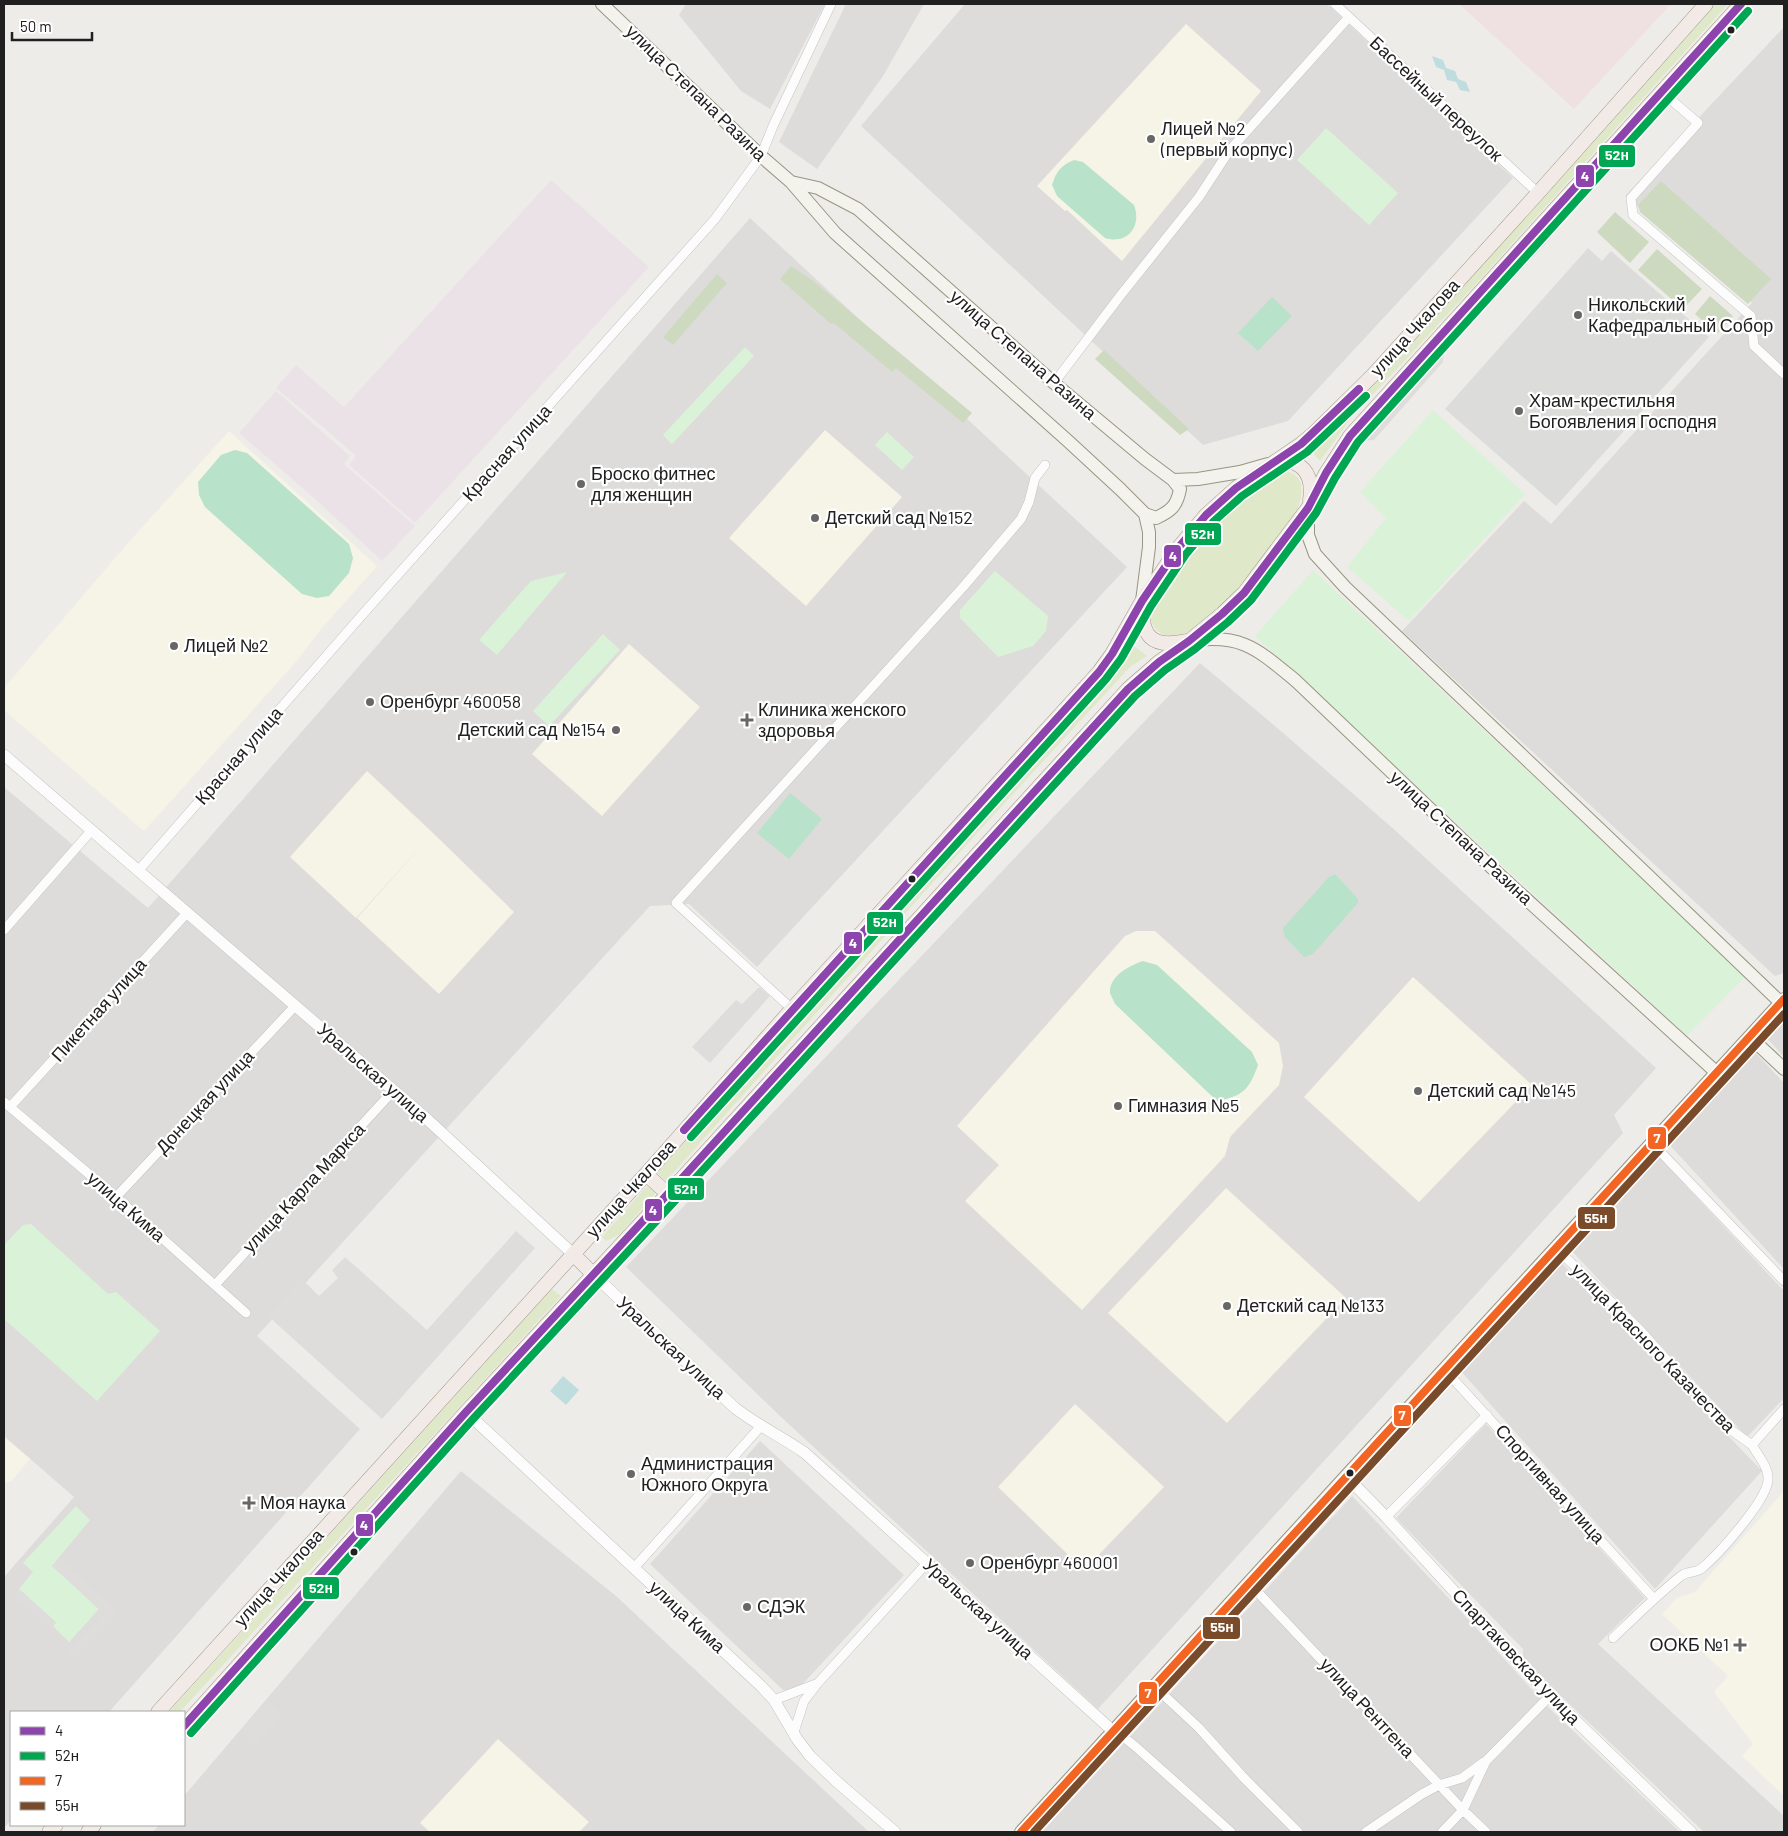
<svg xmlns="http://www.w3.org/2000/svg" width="1788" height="1836" font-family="Barlow,sans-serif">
  <rect width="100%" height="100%" fill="#eeece9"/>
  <!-- residential -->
  <path fill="#dddcda" d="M 686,4 L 825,4 L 770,109 L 741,91 L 679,15 Z
    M 846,4 L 924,4 L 883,76 L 817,169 L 779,142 Z
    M 965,4 L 1327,4 L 1513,178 L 1288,421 L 1203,445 L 861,126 Z
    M 1784,27 L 1784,973 L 1775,976 L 1402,631 L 1524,501 L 1551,524 L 1752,303 L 1625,196 Z
    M 750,218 L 1127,567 L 757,967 L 689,904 L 650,906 L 257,1336 L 360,1429 L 109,1712 L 11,1712 L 11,1820 L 4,1828 L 4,1577 L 74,1497 L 4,1436 L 4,787 L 148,908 Z
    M 1200,663 L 1282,732 L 1397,832 L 1656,1068 L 1614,1115 L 1623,1133 L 1098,1709 L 781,1417 L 626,1267 Z
    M 1784,1013 L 1784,1057 L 1764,1035 Z
    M 1751,1048 L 1784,1083 L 1784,1269 L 1666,1141 Z
    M 1654,1152 L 1784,1291 L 1784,1398 L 1747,1437 L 1568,1247 Z
    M 1557,1258 L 1762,1471 L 1655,1589 L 1459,1369 Z
    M 1486,1424 L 1645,1598 L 1598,1644 L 1784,1816 L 1784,1832 L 1704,1832 L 1523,1660 L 1523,1649 L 1396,1518 Z
    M 760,1441 L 904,1575 L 797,1690 L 783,1690 L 650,1564 Z
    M 461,1471 L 616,1596 L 869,1832 L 153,1832 L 159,1825 L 184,1825 L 184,1796 Z
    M 1352,1496 L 1457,1607 L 1547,1706 L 1680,1832 L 1042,1832 Z"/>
  <!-- commercial -->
  <path fill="#efe1e1" d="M 1459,4 L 1671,4 L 1574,109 Z"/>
  <!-- industrial -->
  <path fill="#ebe2e8" d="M 551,180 L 649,267 L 415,523 L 349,465 L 356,456 L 324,428 L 276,388 L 296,365 L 344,407 Z
    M 276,391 L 350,456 L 344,464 L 415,526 L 382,561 L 314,498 L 239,433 Z"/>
  <!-- education -->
  <path fill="#f6f4e6" d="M 1186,24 L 1261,91 L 1122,261 L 1067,210 L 1065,211 L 1037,186 Z
    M 825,430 L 902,497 L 806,606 L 729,538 Z
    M 229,431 L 377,566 L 321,629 L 295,663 L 144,831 L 4,710 L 4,688 L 128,543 Z
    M 629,644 L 700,707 L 602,816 L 532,754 Z
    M 367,771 L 433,833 L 514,912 L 439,994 L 357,918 L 426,841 L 356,918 L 290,857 Z
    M 1136,931 L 1155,931 L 1279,1043 L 1283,1066 L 1279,1085 L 1230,1137 L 1225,1156 L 1082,1310 L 965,1201 L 999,1165 L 957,1126 L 1125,936 Z
    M 1413,977 L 1532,1085 L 1419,1202 L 1304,1097 Z
    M 1226,1188 L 1346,1298 L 1227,1423 L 1108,1313 Z
    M 1075,1404 L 1164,1487 L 1084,1570 L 998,1487 Z
    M 4,1437 L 30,1459 L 11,1481 L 4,1484 Z
    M 1784,1491 L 1784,1796 L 1742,1756 L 1753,1744 L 1714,1692 L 1728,1676 L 1662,1614 L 1677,1598 L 1695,1592 Z
    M 498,1739 L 589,1822 L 579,1832 L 430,1832 L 420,1823 Z"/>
  <!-- religious -->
  <path fill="#dcdcda" d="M 1588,248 L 1602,261 L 1611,251 L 1709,337 L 1556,506 L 1445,409 Z"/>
  <!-- grass -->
  <path fill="#dfe9ca" d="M 1715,4 L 1728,4 L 1474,286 L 1352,417 L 1320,461 L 1307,447 L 1318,439 L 1339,419 L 1545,194 Z
    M 1281,469 C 1306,475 1304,490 1297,511 C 1280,534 1189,671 1155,628 C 1150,621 1147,610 1150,603 C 1161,573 1241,487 1270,472 C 1273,471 1277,470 1281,469 Z
    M 1129,642 L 1147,656 L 1130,667 L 980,830 L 666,1181 L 657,1173 L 1103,680 L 1124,655 Z
    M 647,1186 L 650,1186 L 656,1191 L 655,1194 L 619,1235 L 606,1241 L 602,1237 Z
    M 552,1289 L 561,1296 L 180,1712 L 169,1712 Z"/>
  <!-- forest -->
  <path fill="#cddac0" d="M 1661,181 L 1771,279 L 1748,304 L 1640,212 L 1638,205 Z
    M 1615,212 L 1649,242 L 1630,263 L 1597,232 Z
    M 1657,249 L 1702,289 L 1683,309 L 1638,270 Z
    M 791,266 L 812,280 L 972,413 L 963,423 L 896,368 L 892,372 L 834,323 L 831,324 L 780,279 Z
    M 717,274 L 727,283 L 673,345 L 663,337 Z
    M 1710,296 L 1733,316 L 1717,334 L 1695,314 Z
    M 1104,350 L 1189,429 L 1180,435 L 1095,359 Z"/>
  <!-- park -->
  <path fill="#daf2d7" d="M 1326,128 L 1398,193 L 1369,225 L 1297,160 Z
    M 745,347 L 754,356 L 672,444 L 663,435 Z
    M 1433,410 L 1525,494 L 1409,621 L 1347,567 L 1386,518 L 1360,492 Z
    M 887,432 L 914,457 L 902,470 L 875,445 Z
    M 1313,570 L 1746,976 L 1687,1036 L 1255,636 Z
    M 995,571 L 1048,616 L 1046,631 L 1033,646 L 998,657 L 960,618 L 960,610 Z
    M 567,572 L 497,655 L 479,640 L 531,581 Z
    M 603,634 L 620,650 L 549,726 L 533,711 Z
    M 31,1224 L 108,1294 L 116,1292 L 160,1331 L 97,1401 L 4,1319 L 4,1245 L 23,1225 Z
    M 76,1506 L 90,1520 L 52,1566 L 100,1608 L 69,1642 L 53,1626 L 56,1623 L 19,1589 L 33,1572 L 23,1563 Z"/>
  <!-- pitch -->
  <path fill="#b8e2ca" d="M 1074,160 L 1083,162 L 1134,205 C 1142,226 1128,245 1105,238 L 1057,196 L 1052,185 C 1056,172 1061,165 1074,160 Z
    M 1272,297 L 1292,316 L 1258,351 L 1238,333 Z
    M 235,450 L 247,453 L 349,544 L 353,558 L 349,573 L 329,596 L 317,598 L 302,594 L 205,507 L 199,495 L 198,482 L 221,455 Z
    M 790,793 L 822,819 L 789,859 L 757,833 Z
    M 1335,874 L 1358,899 L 1358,903 L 1313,954 L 1304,957 L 1285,937 L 1283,928 L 1329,877 Z
    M 1143,961 L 1157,965 L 1252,1052 L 1258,1065 C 1249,1090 1243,1096 1217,1101 L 1115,1004 C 1114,1001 1111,996 1110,993 C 1109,976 1129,966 1143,961 Z"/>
  <!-- parking -->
  <path fill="#dedddc" d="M 1550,227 L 1551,238 L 1460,337 L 1449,339 Z
    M 1444,348 L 1443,362 L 1374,440 L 1359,441 Z
    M 759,987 L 770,996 L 710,1063 L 692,1047 L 736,1000 L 742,1004 Z
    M 516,1231 L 535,1248 L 382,1419 L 268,1316 L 302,1279 L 319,1296 L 338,1278 L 332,1270 L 345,1257 L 427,1330 Z
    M 60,1557 L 118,1612 L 73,1661 L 66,1654 L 104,1614 L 52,1566 Z
    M 19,1589 L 56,1622 L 51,1629 L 13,1596 Z
    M 268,1702 L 282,1716 L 254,1745 L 240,1732 Z"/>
  <!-- water -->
  <path fill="#bfdcde" d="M 1432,56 L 1443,60 L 1446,68 L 1455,71 L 1458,79 L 1466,82 L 1470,92 L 1460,90 L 1456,82 L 1447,80 L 1444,70 L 1436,67 Z
    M 563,1376 L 579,1390 L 566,1405 L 550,1391 Z"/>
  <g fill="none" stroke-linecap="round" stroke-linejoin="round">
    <!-- minor casing -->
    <g stroke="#c4c3c1" stroke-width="10">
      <path id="minor" d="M 1335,4 L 1538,193
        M 1661,91 L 1698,123 L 1631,198 L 1633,215 L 1751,316 L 1754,346 L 1784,374
        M 1054,383 L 1120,296 L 1199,197 L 1229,151 L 1349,17
        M 138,871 L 370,606 L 715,219 L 761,156 L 773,126 L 831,4
        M 4,930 L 91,831
        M 792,1009 L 676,903 L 964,586 L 1021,519 L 1029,502 L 1035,478 L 1045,465
        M 4,1102 L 116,1197 L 246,1313
        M 10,1107 L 187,913
        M 1652,1143 L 1784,1281
        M 116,1197 L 295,1006
        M 1556,1248 L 1640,1330 L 1727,1427 L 1752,1445
        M 215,1285 L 393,1091
        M 1444,1369 L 1654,1599
        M 1386,1517 L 1487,1415
        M 634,1568 L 761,1426
        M 1249,1583 L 1463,1810 L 1486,1832
        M 1613,1638 C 1635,1617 1657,1595 1681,1576 C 1687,1571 1697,1573 1702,1568 C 1719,1554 1767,1500 1768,1480 C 1769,1468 1758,1455 1752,1445 L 1784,1409
        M 1155,1687 L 1199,1728 L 1244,1778 L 1298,1832
        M 774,1700 L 816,1684
        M 794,1732 L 804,1701 L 817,1684 L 927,1563
        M 1114,1732 L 1126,1739 L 1136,1747 L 1231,1832
        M 1366,1832 L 1422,1794 L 1439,1785 L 1462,1778 L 1484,1762
        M 1442,1832 L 1463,1810 L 1486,1761 L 1550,1696"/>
    </g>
    <!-- tertiary casing -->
    <g stroke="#c4c3c1" stroke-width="12">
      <path id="tertiary" d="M 4,755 L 428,1120 L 573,1254
        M 594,1275 L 735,1408 C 757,1425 782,1437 805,1453 L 1114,1732
        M 466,1412 L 761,1686 L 774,1700 L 797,1739 L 810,1756 L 836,1781 L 895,1832
        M 1346,1476 L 1386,1517 L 1550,1696 L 1691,1832"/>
    </g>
    <!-- secondary casing -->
    <g stroke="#979682" stroke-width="14">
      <path id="secondary" d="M 602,4 L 761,156 L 791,182 L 835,233 L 1068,441 L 1120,489 L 1145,514 L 1149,532 L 1149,547 L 1142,601
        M 791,182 L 818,188 L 858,209 L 1054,383 L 1145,459 L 1173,480 L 1198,479 L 1240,472 L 1268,464
        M 1308,508 L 1308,535 L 1315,554 L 1345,587 L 1607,836 L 1781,1003
        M 1145,514 L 1156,518 C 1171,511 1177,506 1180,489 L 1173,480
        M 1189,641 C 1242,633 1257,649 1296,681 L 1491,867 L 1717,1073
        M 1750,1037 L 1784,1069
        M 1021,1832 L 1346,1476 L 1784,999"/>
    </g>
    <!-- primary casing -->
    <g stroke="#a39687" stroke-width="15">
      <path id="primary" d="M 1273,463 C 1301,456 1314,474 1310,500
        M 1142,602 C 1141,636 1151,649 1186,641
        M 646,1174 L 668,1194
        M 573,1254 L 594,1275
        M 158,1712 L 646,1174 L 792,1009 L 1099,672 L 1112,654 L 1142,601 L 1178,548 L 1206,515 L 1236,488 L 1301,444 L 1313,434 L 1374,374 L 1538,193 L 1706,4
        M 184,1726 L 466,1412 L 654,1209 L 1128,689 L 1159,662 L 1189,641 L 1222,614 L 1244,593 L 1308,508 L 1326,473 L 1350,436 L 1741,4
        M 49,1832 L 56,1825
        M 88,1832 L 94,1825"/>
    </g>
    <!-- minor -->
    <use href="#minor" stroke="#fcfcfc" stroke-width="9"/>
    <!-- tertiary -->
    <use href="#tertiary" stroke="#fcfcfc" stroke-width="11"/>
    <!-- secondary -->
    <use href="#secondary" stroke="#f3f2ec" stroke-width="12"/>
    <!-- primary -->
    <use href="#primary" stroke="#f1eae6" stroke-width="14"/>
    <!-- bus-1 casing -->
    <g stroke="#fff" stroke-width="11">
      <path id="bus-1" d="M 684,1130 L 1099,672 L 1112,654 L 1142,601 L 1178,548 L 1206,515 L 1236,488 L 1301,444 L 1359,389
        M 184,1726 L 466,1412 L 654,1209 L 1128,689 L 1159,662 L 1189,641 L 1222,614 L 1244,593 L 1308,508 L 1326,473 L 1350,436 L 1741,4"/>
    </g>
    <!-- bus-2 casing -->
    <g stroke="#fff" stroke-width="11">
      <path id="bus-2" d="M 691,1137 L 1106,679 L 1121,659 L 1151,606 L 1186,554 L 1213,522 L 1242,496 L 1307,452 L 1366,396
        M 191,1733 L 473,1419 L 661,1216 L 1135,696 L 1165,670 L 1195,649 L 1228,622 L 1251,600 L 1316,513 L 1335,478 L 1358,442 L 1748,11"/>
    </g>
    <!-- bus-3 casing -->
    <g stroke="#fff" stroke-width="11">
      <path id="bus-3" d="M 1021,1832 L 1784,999"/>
    </g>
    <!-- bus-4 casing -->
    <g stroke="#fff" stroke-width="11">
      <path id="bus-4" d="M 1034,1832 L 1784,1014"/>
    </g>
    <!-- bus-1 -->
    <use href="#bus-1" stroke="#8e44ad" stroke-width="8"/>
    <!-- bus-2 -->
    <use href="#bus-2" stroke="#00a651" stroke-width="8"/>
    <!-- bus-3 -->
    <use href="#bus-3" stroke="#f26522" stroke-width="8"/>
    <!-- bus-4 -->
    <use href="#bus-4" stroke="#7a4b2a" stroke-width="8"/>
  </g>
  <!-- markers -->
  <g fill="#202020" stroke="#fff" stroke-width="2">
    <circle cx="1731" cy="30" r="4.5"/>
    <circle cx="912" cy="879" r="4.5"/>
    <circle cx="1350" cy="1473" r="4.5"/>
    <circle cx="354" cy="1552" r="4.5"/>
  </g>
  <g fill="#686766" stroke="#fff" stroke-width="2">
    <circle cx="1151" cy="139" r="5"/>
    <circle cx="1578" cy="315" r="5"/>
    <circle cx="1519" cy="411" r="5"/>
    <circle cx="581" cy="484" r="5"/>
    <circle cx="815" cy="518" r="5"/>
    <circle cx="174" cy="646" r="5"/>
    <circle cx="370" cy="702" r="5"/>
    <path d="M744.5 712.5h5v5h5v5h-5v5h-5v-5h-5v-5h5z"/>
    <circle cx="616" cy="730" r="5"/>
    <circle cx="1418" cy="1091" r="5"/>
    <circle cx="1118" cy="1106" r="5"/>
    <circle cx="1227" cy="1306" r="5"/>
    <circle cx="631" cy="1474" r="5"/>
    <path d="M246.5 1495.5h5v5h5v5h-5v5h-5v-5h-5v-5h5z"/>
    <circle cx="970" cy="1563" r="5"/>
    <circle cx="747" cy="1607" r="5"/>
    <path d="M1737.5 1637.5h5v5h5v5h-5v5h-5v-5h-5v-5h5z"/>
  </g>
  <g text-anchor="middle" stroke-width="4.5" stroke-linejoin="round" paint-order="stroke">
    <!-- street labels -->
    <g font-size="18" fill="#202020" stroke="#fff">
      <text transform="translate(696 93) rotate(44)" y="6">улица Степана Разина</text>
      <text transform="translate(1436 99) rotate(43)" y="6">Бассейный переулок</text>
      <text transform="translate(1415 328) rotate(-48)" y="6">улица Чкалова</text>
      <text transform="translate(1023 355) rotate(41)" y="6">улица Степана Разина</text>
      <text transform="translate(507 453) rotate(-48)" y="6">Красная улица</text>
      <text transform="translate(239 756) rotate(-49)" y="6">Красная улица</text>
      <text transform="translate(1461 838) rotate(43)" y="6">улица Степана Разина</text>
      <text transform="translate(99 1010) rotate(-48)" y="6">Пикетная улица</text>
      <text transform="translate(373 1073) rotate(41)" y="6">Уральская улица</text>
      <text transform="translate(205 1102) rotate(-47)" y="6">Донецкая улица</text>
      <text transform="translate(304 1188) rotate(-47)" y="6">улица Карла Маркса</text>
      <text transform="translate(631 1189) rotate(-48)" y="6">улица Чкалова</text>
      <text transform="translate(126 1207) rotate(41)" y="6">улица Кима</text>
      <text transform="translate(671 1348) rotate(43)" y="6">Уральская улица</text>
      <text transform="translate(1653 1348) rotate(46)" y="6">улица Красного Казачества</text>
      <text transform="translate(1550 1484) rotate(48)" y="6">Спортивная улица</text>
      <text transform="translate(279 1578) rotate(-48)" y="6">улица Чкалова</text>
      <text transform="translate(978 1609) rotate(42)" y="6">Уральская улица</text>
      <text transform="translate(687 1617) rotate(43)" y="6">улица Кима</text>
      <text transform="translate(1516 1657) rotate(47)" y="6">Спартаковская улица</text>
      <text transform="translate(1367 1708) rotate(47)" y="6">улица Рентгена</text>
    </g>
    <!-- poi labels -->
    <g font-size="18" fill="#202020" stroke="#fff" text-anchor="start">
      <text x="1161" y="135">Лицей №2<tspan x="1161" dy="21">(первый корпус)</tspan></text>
      <text x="1588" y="311">Никольский<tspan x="1588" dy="21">Кафедральный Собор</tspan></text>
      <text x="1529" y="407">Храм-крестильня<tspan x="1529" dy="21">Богоявления Господня</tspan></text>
      <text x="591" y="480">Броско фитнес<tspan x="591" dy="21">для женщин</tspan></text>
      <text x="825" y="524">Детский сад №152</text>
      <text x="184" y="652">Лицей №2</text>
      <text x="380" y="708">Оренбург 460058</text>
      <text x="758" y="716">Клиника женского<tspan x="758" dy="21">здоровья</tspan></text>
      <text x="606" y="736" text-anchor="end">Детский сад №154</text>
      <text x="1428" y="1097">Детский сад №145</text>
      <text x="1128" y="1112">Гимназия №5</text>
      <text x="1237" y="1312">Детский сад №133</text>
      <text x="641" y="1470">Администрация<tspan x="641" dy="21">Южного Округа</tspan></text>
      <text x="260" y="1509">Моя наука</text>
      <text x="980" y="1569">Оренбург 460001</text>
      <text x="757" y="1613">СДЭК</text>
      <text x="1729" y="1651" text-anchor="end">ООКБ №1</text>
    </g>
  </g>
  <g stroke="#fff" stroke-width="2">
    <rect x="1598" y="144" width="38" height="24" rx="5" fill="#00a651"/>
    <rect x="1575" y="164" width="20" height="24" rx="5" fill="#8e44ad"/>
    <rect x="1184" y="522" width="38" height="24" rx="5" fill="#00a651"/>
    <rect x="1163" y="544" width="19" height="24" rx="5" fill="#8e44ad"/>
    <rect x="866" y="911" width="38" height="24" rx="5" fill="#00a651"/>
    <rect x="843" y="931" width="20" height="24" rx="5" fill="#8e44ad"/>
    <rect x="1647" y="1126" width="20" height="24" rx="5" fill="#f26522"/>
    <rect x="667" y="1177" width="38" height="24" rx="5" fill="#00a651"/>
    <rect x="644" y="1198" width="19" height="24" rx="5" fill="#8e44ad"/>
    <rect x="1577" y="1206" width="39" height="24" rx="5" fill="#7a4b2a"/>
    <rect x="1393" y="1404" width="19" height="23" rx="5" fill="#f26522"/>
    <rect x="355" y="1513" width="19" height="24" rx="5" fill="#8e44ad"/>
    <rect x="302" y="1576" width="38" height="24" rx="5" fill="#00a651"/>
    <rect x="1202" y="1616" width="39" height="24" rx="5" fill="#7a4b2a"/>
    <rect x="1138" y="1681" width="20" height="24" rx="5" fill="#f26522"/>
  </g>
  <g font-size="14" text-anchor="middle" font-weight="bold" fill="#fff">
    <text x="1617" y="160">52н</text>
    <text x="1585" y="181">4</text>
    <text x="1203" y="539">52н</text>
    <text x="1173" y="561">4</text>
    <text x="885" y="927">52н</text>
    <text x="853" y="948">4</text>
    <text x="1657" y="1143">7</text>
    <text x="686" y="1194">52н</text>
    <text x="653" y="1215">4</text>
    <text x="1596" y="1223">55н</text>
    <text x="1402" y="1420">7</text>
    <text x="364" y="1530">4</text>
    <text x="321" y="1593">52н</text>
    <text x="1222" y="1632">55н</text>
    <text x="1148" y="1698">7</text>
  </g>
  <!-- border -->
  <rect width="1788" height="1836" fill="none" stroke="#202020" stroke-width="10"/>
  <!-- legend -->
  <rect x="10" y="1711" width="175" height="115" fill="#ffffff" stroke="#a6a6a6"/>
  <rect x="20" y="1727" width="25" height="8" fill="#8e44ad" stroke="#a6a6a6"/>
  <text x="55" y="1736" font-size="15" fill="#202020">4</text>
  <rect x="20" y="1752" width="25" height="8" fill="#00a651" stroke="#a6a6a6"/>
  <text x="55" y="1761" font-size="15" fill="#202020">52н</text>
  <rect x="20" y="1777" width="25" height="8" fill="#f26522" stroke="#a6a6a6"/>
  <text x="55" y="1786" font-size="15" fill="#202020">7</text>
  <rect x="20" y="1802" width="25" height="8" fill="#7a4b2a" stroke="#a6a6a6"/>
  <text x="55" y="1811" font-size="15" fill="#202020">55н</text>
  <!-- scale -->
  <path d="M12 32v8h80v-8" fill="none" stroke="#202020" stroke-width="2.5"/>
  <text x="20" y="32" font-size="15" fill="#202020" stroke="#ffffff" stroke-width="4" paint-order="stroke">50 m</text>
</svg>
